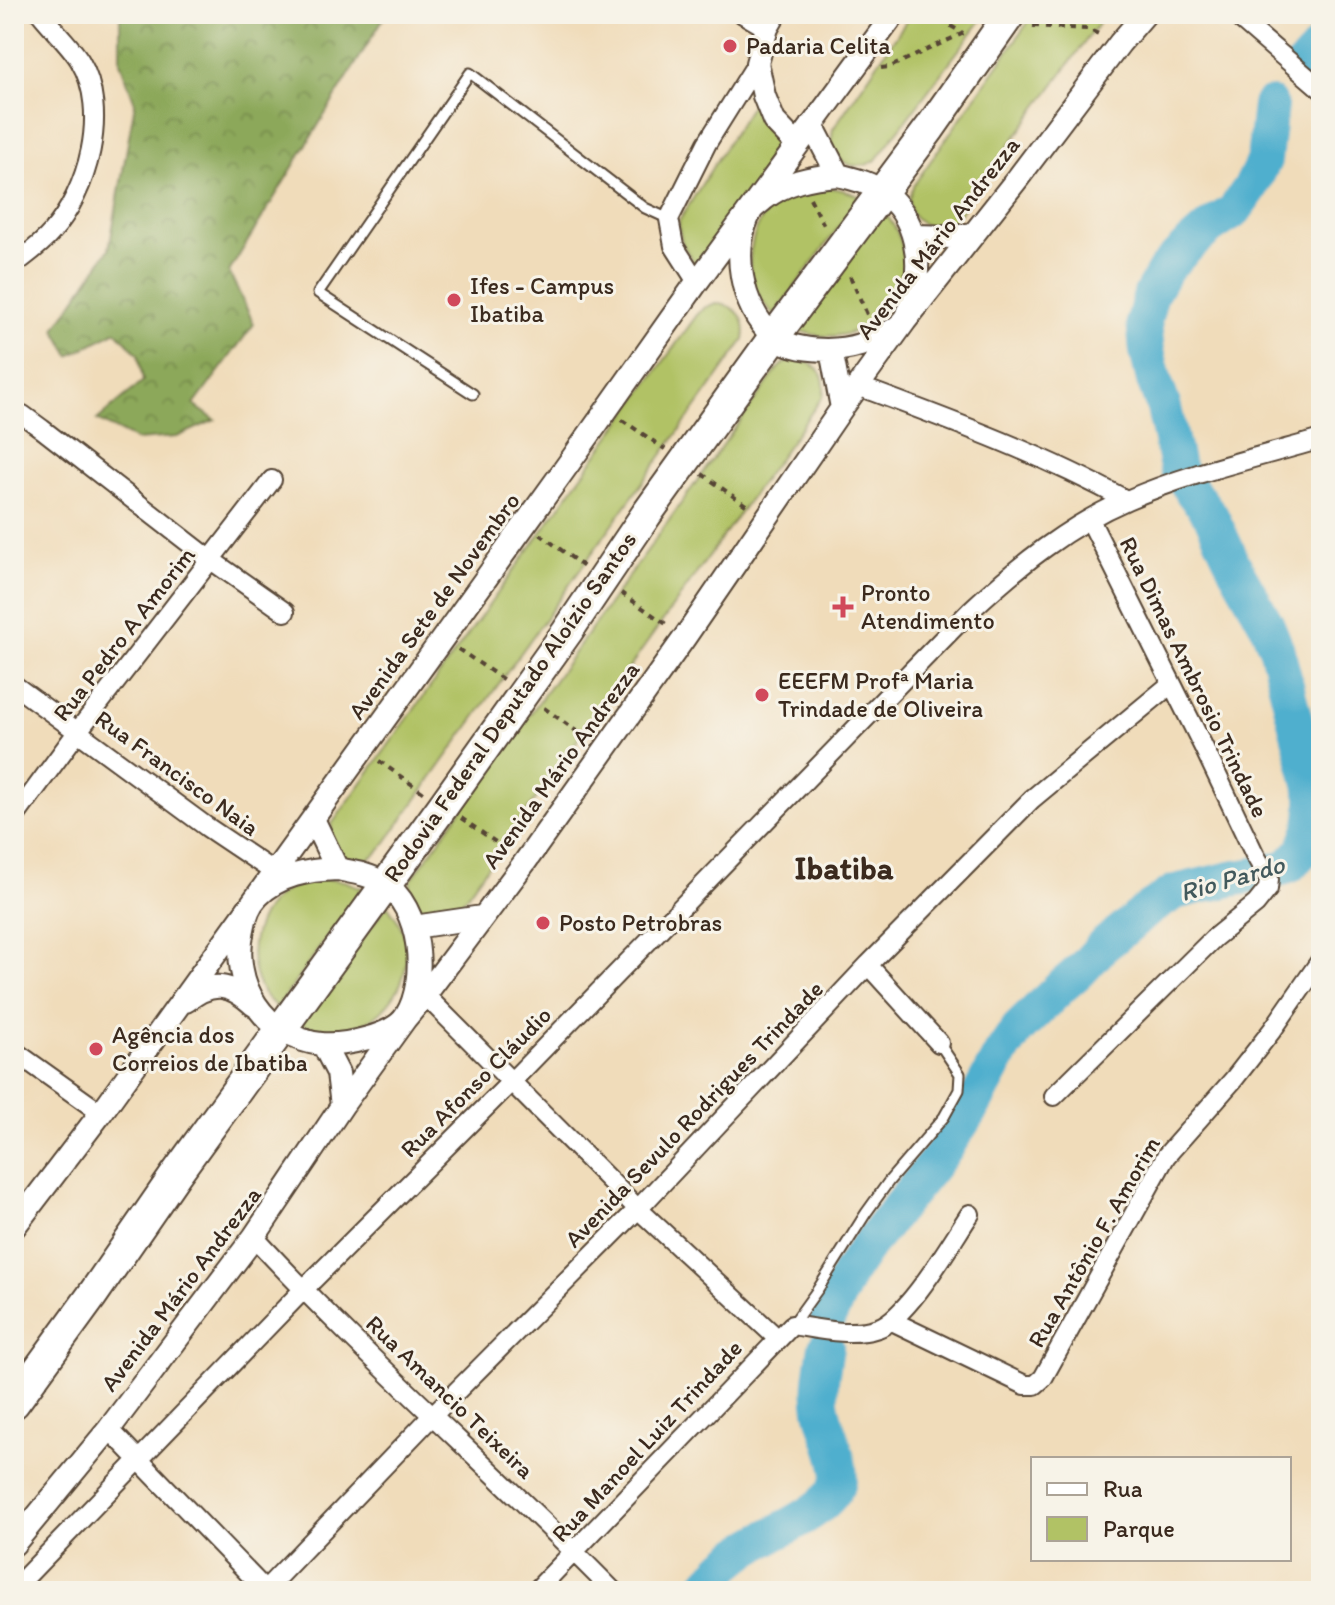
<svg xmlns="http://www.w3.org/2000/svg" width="1335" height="1605" font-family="Itim,sans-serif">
  <defs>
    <pattern id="forest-crowns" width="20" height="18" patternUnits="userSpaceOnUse" patternTransform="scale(2)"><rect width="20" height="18" fill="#8ca85a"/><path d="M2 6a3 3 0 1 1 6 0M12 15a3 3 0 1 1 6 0" fill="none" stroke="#74894a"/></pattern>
  </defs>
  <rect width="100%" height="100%" fill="#f7f3e8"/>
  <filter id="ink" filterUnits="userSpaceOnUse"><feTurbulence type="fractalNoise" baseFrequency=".0125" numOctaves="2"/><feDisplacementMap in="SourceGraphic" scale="16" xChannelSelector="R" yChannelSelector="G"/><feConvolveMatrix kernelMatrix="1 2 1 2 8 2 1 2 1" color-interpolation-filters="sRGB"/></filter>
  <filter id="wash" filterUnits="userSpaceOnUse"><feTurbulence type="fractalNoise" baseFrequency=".006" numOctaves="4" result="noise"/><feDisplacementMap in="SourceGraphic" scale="32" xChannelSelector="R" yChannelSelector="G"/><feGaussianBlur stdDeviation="1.8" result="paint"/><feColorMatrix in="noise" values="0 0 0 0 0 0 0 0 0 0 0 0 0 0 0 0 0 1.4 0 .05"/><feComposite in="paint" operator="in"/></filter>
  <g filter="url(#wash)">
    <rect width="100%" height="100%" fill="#f0dcba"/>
    <!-- forest -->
    <path fill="url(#forest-crowns)" stroke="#64693c" stroke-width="2" d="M 120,14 L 386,14 L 229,272 L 254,324 L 194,405 L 215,420 L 177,437 L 136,440 L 97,420 L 143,381 L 138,354 L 116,331 L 70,356 L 55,329 L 109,249 L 135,103 L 120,62 Z"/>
    <!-- green -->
    <path fill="#b1c265" stroke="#767642" stroke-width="2" d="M 911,14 L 986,14 L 875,161 C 850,175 827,157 833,129 Z
      M 1034,14 L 1099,14 L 1101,20 L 956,218 C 950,222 946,226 938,227 C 923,228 907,215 909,199 C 909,197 913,188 913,186 Z
      M 753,102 C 774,123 781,134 774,164 L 699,269 C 686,251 679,244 679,221 Z
      M 813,187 C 831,187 844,189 861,197 L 774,315 C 767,307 759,299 755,289 C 743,258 753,216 783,199 C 792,194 803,191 813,187 Z
      M 883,210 C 892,222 900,234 903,250 C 910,296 871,338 825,336 C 814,336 804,332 794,329 Z
      M 713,304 C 736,303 748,318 744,340 L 381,849 C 357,875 325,858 332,824 L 697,315 L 704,308 Z
      M 792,360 C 815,359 828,374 823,396 L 460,905 L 453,912 L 424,915 C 412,906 408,896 411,880 L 776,371 L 783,364 Z
      M 324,879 L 344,881 L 362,888 L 277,1008 C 273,1003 267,999 264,994 C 241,960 253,910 288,889 C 300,883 312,881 324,879 Z
      M 387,905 C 396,917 404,929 406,944 C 411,985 383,1023 342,1030 C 327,1032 313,1028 299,1024 Z"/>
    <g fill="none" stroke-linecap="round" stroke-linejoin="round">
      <!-- river -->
      <path stroke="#4fafce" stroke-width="36" d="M 1301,68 L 1321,46
        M 827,1321 L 849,1273 L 865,1249 L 940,1156 L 973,1106 L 1001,1054 L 1018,1029 L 1061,987 L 1083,968 L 1103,946 L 1150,908 L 1175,892 L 1231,879 L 1261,874 L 1289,866 L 1304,850 L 1312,829 L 1315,799 L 1277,650 L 1266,623 L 1236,570 L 1211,516 L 1193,493 L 1177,467 L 1164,408 L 1154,380 L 1147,351 L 1144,321 L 1151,294 L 1166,268 L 1187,247 L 1210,227 L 1234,211 L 1251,187 L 1264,160 L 1270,105
        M 702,1591 C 716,1575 729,1560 747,1549 C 771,1533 833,1510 839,1480 C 843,1464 825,1427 822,1409 C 818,1389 823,1367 826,1347"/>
    </g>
  </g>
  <g filter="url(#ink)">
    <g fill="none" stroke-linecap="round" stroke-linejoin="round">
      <!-- service casing -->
      <g stroke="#564535" stroke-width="13">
        <path id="service" d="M 473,394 L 318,293 L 470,73 L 645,208 L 669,219
          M 792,1325 L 818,1289 L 866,1213 L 889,1181 L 944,1117 L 959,1090 L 960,1074 L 939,1043"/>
      </g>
      <!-- minor casing -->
      <g stroke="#564535" stroke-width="22">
        <path id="minor" d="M 743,14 L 767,28
          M 1234,14 L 1321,89
          M 14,265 C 26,255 41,245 51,233 C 88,192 110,111 80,61 C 72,47 52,28 41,14
          M 697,282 L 674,246 L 669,219 L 707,143 L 757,63
          M 858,386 C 949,420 1040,453 1126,500
          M 14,414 L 23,415 L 42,429 L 211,560 L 285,612
          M 14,685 L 207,827 L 274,872
          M 14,818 L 78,731 L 272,480
          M 868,965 L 939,1043
          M 425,995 L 638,1209 L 777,1338
          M 14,1051 L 101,1113
          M 1054,1096 L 1214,938 L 1256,904 L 1268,889 L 1269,879 L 1255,855 L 1204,748 L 1090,520
          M 254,1237 C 368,1361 496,1471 613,1591
          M 892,1321 L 1025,1385 L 1035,1385 L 1043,1378 L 1166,1156 L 1234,1079 L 1273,1029 L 1321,960
          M 109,1429 L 266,1591
          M 14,1589 L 303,1290 L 511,1082 L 972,609 C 1018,566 1069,525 1127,500 C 1189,473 1256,458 1321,439
          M 264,1591 L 433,1415 L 638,1209 L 868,965 L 1032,799 L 1171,684
          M 536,1591 L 792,1325 C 818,1329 852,1337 878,1328 C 908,1318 951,1242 970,1214"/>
      </g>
      <!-- tertiary casing -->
      <g stroke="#564535" stroke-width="26">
        <path id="tertiary" d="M 775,14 L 767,28 L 757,63 L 764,96 L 774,121 L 797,145
          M 812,125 L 838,175
          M 838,175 C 853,179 869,182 883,192 C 917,217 924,262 911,301 C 910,306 909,314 906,318 C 900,329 872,342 860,345 C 835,353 792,352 772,335 C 741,308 730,247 751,211 C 754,206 760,203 764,199 C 786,182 810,177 838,175 Z
          M 915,236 L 953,237 L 972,234
          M 831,350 L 842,408
          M 313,819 L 337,869
          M 337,869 C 352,872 369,874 383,883 C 422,906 428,981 406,1016 C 394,1036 343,1046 321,1044 C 264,1037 230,984 243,929 C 245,918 250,904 258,896 C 279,875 308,870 337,869 Z
          M 414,927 L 482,917
          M 186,1001 C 212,980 230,983 254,1005
          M 323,1044 L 338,1073 L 342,1106
          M 14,1227 L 101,1113 L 569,463 L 697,282 L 894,14
          M 14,1544 L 109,1429 L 254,1237 L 342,1106 L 405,1019 L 425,995 L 525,862 L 685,637 L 842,408 L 905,321 L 1018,178 L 1120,43 L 1145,14"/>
      </g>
      <!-- trunk casing -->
      <g stroke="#564535" stroke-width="34">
        <path id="trunk" d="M 14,1403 L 91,1297 L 176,1174 L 443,806 L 567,632 L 646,515 L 774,337 L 930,128 L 1010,14"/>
      </g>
      <!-- path -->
      <path stroke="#564535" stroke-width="4" stroke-dasharray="6 6" stroke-linecap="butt" d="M 930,14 L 963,33
        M 1033,26 L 1087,29 L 1101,35
        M 881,68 L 890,67 L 968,31
        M 810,198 L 826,229
        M 850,276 L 869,319
        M 622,420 L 665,449
        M 702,474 L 750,508
        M 540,534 L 584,567
        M 621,593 L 669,626
        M 458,649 L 504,680
        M 544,708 L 589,740
        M 379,761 L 424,793
        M 461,818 L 510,852"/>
      <!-- service -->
      <use href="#service" stroke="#fff" stroke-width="9"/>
      <!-- minor -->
      <use href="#minor" stroke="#fff" stroke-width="18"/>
      <!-- tertiary -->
      <use href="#tertiary" stroke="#fff" stroke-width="22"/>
      <!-- trunk -->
      <use href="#trunk" stroke="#fff" stroke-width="30"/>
    </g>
  </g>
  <!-- markers -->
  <g fill="#d1495b" stroke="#f7f3e8" stroke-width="3">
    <circle cx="730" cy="46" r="8"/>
    <circle cx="454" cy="300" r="8"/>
    <path d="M839 595h8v8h8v8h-8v8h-8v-8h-8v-8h8z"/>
    <circle cx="762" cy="695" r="8"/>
    <circle cx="543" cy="923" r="8"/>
    <circle cx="96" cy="1049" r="8"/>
  </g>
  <g text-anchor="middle" stroke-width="6" stroke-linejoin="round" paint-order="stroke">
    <!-- poi labels -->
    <g font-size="24" fill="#3b2a1e" stroke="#f7f3e8" text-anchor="start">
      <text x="746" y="54">Padaria Celita</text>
      <text x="470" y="294">Ifes - Campus<tspan x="470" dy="28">Ibatiba</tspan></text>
      <text x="861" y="601">Pronto<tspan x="861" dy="28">Atendimento</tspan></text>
      <text x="778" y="689">EEEFM Profª Maria<tspan x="778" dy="28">Trindade de Oliveira</tspan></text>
      <text x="559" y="931">Posto Petrobras</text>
      <text x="112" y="1043">Agência dos<tspan x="112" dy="28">Correios de Ibatiba</tspan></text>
    </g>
    <!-- street labels -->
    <g font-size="24" fill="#3b2a1e" stroke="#f7f3e8">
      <text transform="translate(938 238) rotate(-52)" y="8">Avenida Mário Andrezza</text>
      <text transform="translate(434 606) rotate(-54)" y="8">Avenida Sete de Novembro</text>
      <text transform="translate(124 634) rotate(-52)" y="8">Rua Pedro A Amorim</text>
      <text transform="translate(1194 677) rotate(64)" y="8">Rua Dimas Ambrosio Trindade</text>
      <text transform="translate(510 707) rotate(-55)" y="8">Rodovia Federal Deputado Aloízio Santos</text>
      <text transform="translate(561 765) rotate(-54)" y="8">Avenida Mário Andrezza</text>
      <text transform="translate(177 773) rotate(36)" y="8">Rua Francisco Naia</text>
      <text transform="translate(476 1082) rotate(-45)" y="8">Rua Afonso Cláudio</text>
      <text transform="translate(694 1114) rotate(-46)" y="8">Avenida Sevulo Rodrigues Trindade</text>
      <text transform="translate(1094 1242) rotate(-60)" y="8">Rua Antônio F. Amorim</text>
      <text transform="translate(181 1289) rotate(-53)" y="8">Avenida Mário Andrezza</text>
      <text transform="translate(450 1397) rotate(44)" y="8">Rua Amancio Teixeira</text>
      <text transform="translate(647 1441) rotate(-47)" y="8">Rua Manoel Luiz Trindade</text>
    </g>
    <!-- water labels -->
    <g font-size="26" font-style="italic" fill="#42595c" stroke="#f7f3e8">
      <text transform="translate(1232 878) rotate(-16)" y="9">Rio Pardo</text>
    </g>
    <!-- district labels -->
    <g font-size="32" font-weight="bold" fill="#3b2a1e" stroke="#f7f3e8">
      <text x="844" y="879">Ibatiba</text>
    </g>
  </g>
  <!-- margin -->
  <rect width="1335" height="1605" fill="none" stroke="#f7f3e8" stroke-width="48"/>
  <!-- legend -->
  <rect x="1031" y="1457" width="260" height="104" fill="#f7f3e8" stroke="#aca397" stroke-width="2"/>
  <rect x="1047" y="1483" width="40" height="12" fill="#ffffff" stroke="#aca397" stroke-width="2"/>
  <text x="1103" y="1497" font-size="24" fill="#3b2a1e">Rua</text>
  <rect x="1047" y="1517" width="40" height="24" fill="#b1c265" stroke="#aca397" stroke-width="2"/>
  <text x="1103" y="1537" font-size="24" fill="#3b2a1e">Parque</text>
</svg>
